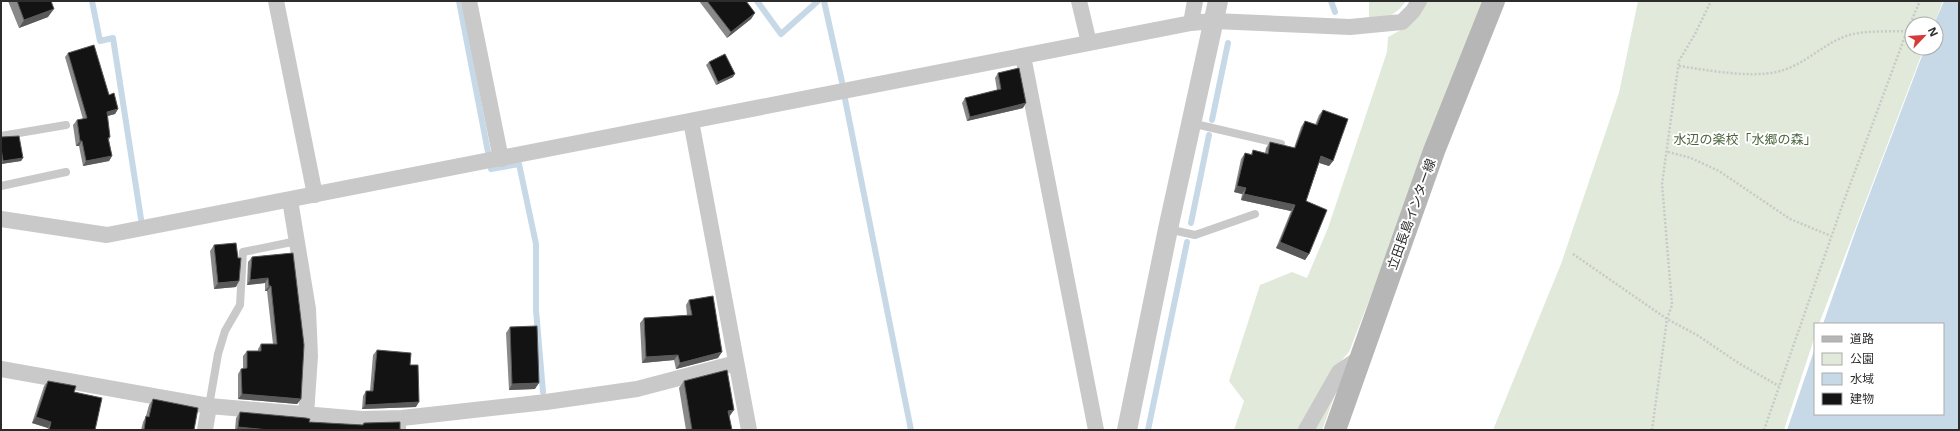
<svg xmlns="http://www.w3.org/2000/svg" width="1960" height="431" font-family="'Open Sans','Noto Sans JP',sans-serif">
  <rect width="100%" height="100%" fill="#fff"/>
  <!-- green -->
  <path fill="#e0e9da" d="M 1369,1 L 1406,1 C 1394,17 1388,17 1369,18 Z
    M 1427,1 L 1485,1 L 1349,352 L 1332,371 L 1298,430 L 1234,430 L 1244,401 L 1229,381 L 1260,285 L 1292,272 L 1307,278 L 1328,228 L 1387,52 L 1388,37 C 1408,27 1417,20 1427,1 Z
    M 1638,1 L 1943,1 L 1934,24 L 1912,24 L 1912,48 L 1924,48 L 1819,324 L 1815,324 L 1815,336 L 1784,430 L 1493,430 L 1561,264 L 1619,93 Z
    M 1340,381 L 1322,430 L 1313,430 Z"/>
  <!-- water -->
  <path fill="#c7d8e7" d="M 1944,1 L 1959,1 L 1959,430 L 1787,430 L 1815,348 L 1815,414 L 1943,414 L 1943,324 L 1823,324 L 1857,227 L 1925,48 L 1936,48 L 1936,24 L 1934,24 Z"/>
  <g fill="none" stroke-linecap="round" stroke-linejoin="round">
    <!-- stream -->
    <path stroke="#c7d8e7" stroke-width="6" d="M 92,1 L 100,41 L 113,38 L 141,219
      M 459,1 L 488,152
      M 757,1 L 781,34 L 818,1
      M 824,1 L 842,82
      M 1331,1 L 1335,12
      M 845,99 L 911,430
      M 1212,120 L 1228,43
      M 491,169 L 519,164 L 536,244 L 536,310 L 543,392
      M 1191,223 L 1209,135
      M 1148,430 L 1187,242"/>
    <!-- path -->
    <path stroke="#c9c9c9" stroke-width="2.5" stroke-dasharray="2 2" stroke-linecap="butt" d="M 1679,66 C 1707,70 1748,78 1776,72 C 1803,67 1823,43 1849,35 C 1867,30 1888,32 1907,31
      M 1668,152 L 1691,158 L 1719,171 L 1790,219 L 1831,236
      M 1573,254 L 1667,319 L 1697,335 L 1740,364 L 1779,386
      M 1652,430 L 1667,319 L 1672,305 L 1662,184 L 1679,61 L 1695,34 L 1711,1
      M 1764,430 L 1841,209 L 1907,31 L 1920,1"/>
    <!-- service -->
    <path stroke="#c9c9c9" stroke-width="8" d="M 1191,123 L 1281,144
      M 1,136 L 66,125
      M 1,186 L 66,172
      M 1168,229 L 1195,235 L 1255,214
      M 209,406 L 218,354 L 225,331 L 240,305 L 243,252 L 297,241
      M 402,430 L 402,418"/>
    <!-- minor -->
    <path stroke="#c9c9c9" stroke-width="16" d="M 276,1 L 315,195
      M 469,1 L 501,159
      M 1079,1 L 1089,43
      M 1191,23 L 1195,1
      M 1023,56 L 1096,430
      M 691,121 L 749,430
      M 290,200 L 308,309 L 310,356 L 306,415
      M 1,219 L 107,235 L 1191,23 L 1214,21 L 1350,27 L 1402,22 L 1413,11 L 1419,1
      M 1,369 L 209,406 L 362,419 L 402,418 L 546,402 L 637,389 L 736,363
      M 205,430 L 209,406
      M 1306,430 L 1339,372 L 1360,358"/>
    <!-- tertiary -->
    <path stroke="#c9c9c9" stroke-width="20" d="M 1127,430 L 1168,229 L 1218,1"/>
    <!-- secondary -->
    <path stroke="#b6b6b6" stroke-width="22" d="M 1335,430 L 1434,151 L 1494,1"/>
  </g>
  <!-- wall -->
  <path fill="#898989" d="M 8,1 L 51,1 L 48,17 L 19,28 Z
    M 699,1 L 746,1 L 755,13 L 751,19 L 727,38 Z
    M 68,53 L 109,95 L 118,109 L 115,114 L 107,116 L 110,137 L 109,140 L 112,156 L 109,161 L 83,166 L 79,146 L 76,146 L 73,125 L 77,120 L 83,119 L 65,57 Z
    M 709,62 L 733,77 L 716,85 L 706,65 Z
    M 998,73 L 1023,108 L 967,121 L 962,103 L 965,98 L 997,90 L 995,78 Z
    M 1323,110 L 1333,161 L 1329,166 L 1319,163 L 1306,201 L 1309,254 L 1305,260 L 1276,248 L 1291,211 L 1241,200 L 1242,194 L 1234,192 L 1241,159 L 1245,153 L 1251,154 L 1253,150 L 1265,153 L 1266,148 L 1270,142 L 1294,148 L 1301,127 L 1305,121 L 1315,125 L 1319,115 Z
    M 1,137 L 23,158 L 21,161 L 1,164 Z
    M 214,245 L 238,258 L 236,287 L 214,289 L 210,251 Z
    M 293,253 L 301,399 L 297,404 L 238,399 L 238,374 L 241,369 L 243,369 L 243,356 L 247,351 L 258,351 L 258,349 L 261,344 L 273,344 L 267,291 L 265,291 L 265,283 L 247,285 L 248,262 L 252,257 Z
    M 689,300 L 718,358 L 676,369 L 674,360 L 642,363 L 640,323 L 644,318 L 687,315 L 686,305 Z
    M 510,327 L 535,389 L 509,390 L 506,333 Z
    M 377,350 L 410,365 L 416,407 L 362,409 L 363,396 L 366,391 L 370,391 L 373,355 Z
    M 48,381 L 74,392 L 95,430 L 47,430 L 48,428 L 32,423 L 44,386 Z
    M 684,381 L 729,417 L 732,430 L 686,430 L 679,388 Z
    M 153,399 L 194,430 L 141,430 L 143,422 L 146,416 L 149,405 Z
    M 240,412 L 309,422 L 362,425 L 364,423 L 400,430 L 235,430 L 236,418 Z"/>
  <!-- shaded-wall -->
  <path fill="#5a5a5a" d="M 54,9 L 48,17 L 19,28 L 24,20 Z
    M 755,13 L 751,19 L 727,38 L 731,32 Z
    M 735,74 L 733,77 L 716,85 L 718,82 Z
    M 1026,103 L 1023,108 L 967,121 L 970,117 Z
    M 118,109 L 115,114 L 104,117 L 107,112 Z
    M 80,141 L 82,141 L 79,146 L 76,146 Z
    M 112,156 L 109,161 L 83,166 L 86,161 Z
    M 1321,156 L 1333,161 L 1329,166 L 1317,162 Z
    M 23,158 L 21,161 L 1,164 L 3,161 Z
    M 1237,186 L 1246,188 L 1242,194 L 1234,192 Z
    M 1244,194 L 1295,205 L 1291,211 L 1241,200 Z
    M 1280,242 L 1309,254 L 1305,260 L 1276,248 Z
    M 268,278 L 265,283 L 247,285 L 250,280 Z
    M 239,281 L 236,287 L 214,289 L 218,283 Z
    M 269,286 L 271,286 L 267,291 L 265,291 Z
    M 722,352 L 718,358 L 676,369 L 680,363 Z
    M 678,355 L 674,360 L 642,363 L 646,357 Z
    M 539,383 L 535,389 L 509,390 L 512,384 Z
    M 242,394 L 301,399 L 297,404 L 238,399 Z
    M 419,402 L 416,407 L 362,409 L 365,405 Z
    M 734,410 L 729,417 L 728,411 Z
    M 36,417 L 51,422 L 48,428 L 32,423 Z
    M 238,427 L 269,430 L 236,430 Z"/>
  <!-- building -->
  <path fill="#131313" stroke="#5a5a5a" d="M 17,1 L 51,1 L 54,9 L 24,20 Z
    M 707,1 L 746,1 L 755,13 L 731,32 Z
    M 94,45 L 109,95 L 114,93 L 118,109 L 107,112 L 110,137 L 108,138 L 112,156 L 86,161 L 82,141 L 80,141 L 77,120 L 87,118 L 68,53 Z
    M 725,54 L 735,74 L 718,82 L 709,62 Z
    M 1019,68 L 1026,103 L 970,117 L 965,98 L 1001,89 L 998,73 Z
    M 1323,110 L 1348,119 L 1333,161 L 1321,156 L 1306,201 L 1327,210 L 1309,254 L 1280,242 L 1295,205 L 1244,194 L 1246,188 L 1237,186 L 1245,153 L 1252,155 L 1253,150 L 1268,154 L 1270,142 L 1295,148 L 1305,121 L 1317,125 Z
    M 19,136 L 23,158 L 3,161 L 1,148 L 1,137 Z
    M 236,243 L 238,258 L 241,258 L 239,281 L 218,283 L 214,245 Z
    M 293,253 L 304,345 L 301,399 L 242,394 L 241,369 L 247,368 L 247,351 L 261,351 L 261,344 L 277,344 L 271,286 L 269,286 L 268,278 L 250,280 L 252,257 Z
    M 713,296 L 722,352 L 680,363 L 678,355 L 646,357 L 644,318 L 692,315 L 689,300 Z
    M 537,326 L 539,383 L 512,384 L 510,327 Z
    M 377,350 L 411,353 L 410,365 L 418,365 L 419,402 L 365,405 L 366,391 L 373,391 Z
    M 727,370 L 734,410 L 728,411 L 732,430 L 692,430 L 684,381 Z
    M 48,381 L 76,386 L 74,392 L 102,398 L 95,430 L 49,430 L 51,422 L 36,417 Z
    M 153,399 L 198,408 L 194,430 L 144,430 L 146,416 L 149,417 Z
    M 240,412 L 306,418 L 310,419 L 309,422 L 363,425 L 364,423 L 400,422 L 400,430 L 269,430 L 238,427 Z"/>
  <g text-anchor="middle" stroke-width="4" stroke-linejoin="round" paint-order="stroke">
    <!-- park labels -->
    <g font-size="13" fill="#4b633d" stroke="#fff">
      <text x="1745" y="144">水辺の楽校「水郷の森」</text>
    </g>
    <!-- street labels -->
    <g font-size="13" fill="#2c2c2c" stroke="#fff">
      <text transform="translate(1411 214) rotate(-70)" y="5">立田長島インター線</text>
    </g>
  </g>
  <!-- border -->
  <rect width="1960" height="431" fill="none" stroke="#2c2c2c" stroke-width="4"/>
  <!-- legend -->
  <rect x="1814" y="323" width="130" height="92" fill="#ffffff" stroke="#ababab"/>
  <rect x="1822" y="336" width="20" height="6" fill="#b6b6b6" stroke="#ababab"/>
  <text x="1850" y="343" font-size="12" fill="#2c2c2c">道路</text>
  <rect x="1822" y="353" width="20" height="12" fill="#e0e9da" stroke="#ababab"/>
  <text x="1850" y="363" font-size="12" fill="#2c2c2c">公園</text>
  <rect x="1822" y="373" width="20" height="12" fill="#c7d8e7" stroke="#ababab"/>
  <text x="1850" y="383" font-size="12" fill="#2c2c2c">水域</text>
  <rect x="1822" y="393" width="20" height="12" fill="#131313" stroke="#ababab"/>
  <text x="1850" y="403" font-size="12" fill="#2c2c2c">建物</text>
  <!-- north arrow -->
  <g transform="translate(1924 36) rotate(65)"><circle r="19" fill="#ffffff" stroke="#ababab"/>
  <path d="M0-3L7 15L0 10L-7 15Z" fill="#d73b39"/>
  <text y="-6" font-size="11" font-weight="bold" text-anchor="middle" fill="#2c2c2c">N</text>
  </g>
</svg>
